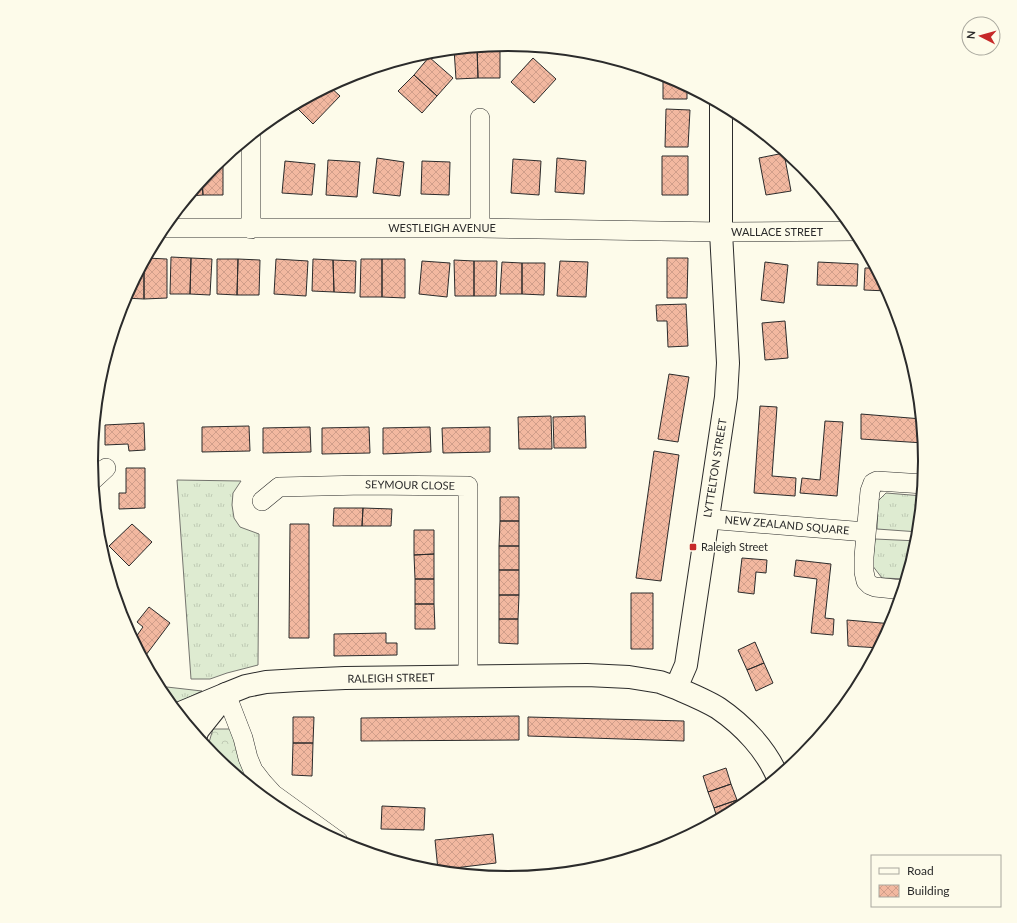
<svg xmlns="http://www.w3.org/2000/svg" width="1017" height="923" font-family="Lato,sans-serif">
  <defs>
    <pattern id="grass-tufts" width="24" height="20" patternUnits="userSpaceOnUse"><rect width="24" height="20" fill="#deebd1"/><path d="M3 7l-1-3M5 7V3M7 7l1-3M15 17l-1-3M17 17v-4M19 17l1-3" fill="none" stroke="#bfcab4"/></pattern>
    <pattern id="forest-crowns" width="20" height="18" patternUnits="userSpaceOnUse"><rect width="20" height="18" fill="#deebd1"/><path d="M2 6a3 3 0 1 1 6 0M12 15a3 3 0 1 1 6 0" fill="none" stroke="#bfcab4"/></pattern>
    <pattern id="building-cross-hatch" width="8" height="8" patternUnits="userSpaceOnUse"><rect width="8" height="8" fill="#f2b8a0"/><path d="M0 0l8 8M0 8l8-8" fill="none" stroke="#d09e8a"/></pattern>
  </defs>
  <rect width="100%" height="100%" fill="#fdfbea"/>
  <!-- grass -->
  <path fill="url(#grass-tufts)" stroke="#74746e" d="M 177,480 L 241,481 L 233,493 L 232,505 L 234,518 L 240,527 L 259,534 L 258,665 L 227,673 L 210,679 L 191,679 Z
    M 886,493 L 923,496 L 919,532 L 877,529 L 878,501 Z
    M 875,539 L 918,541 L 907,579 L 882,578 L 872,565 Z
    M 158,686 L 202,691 L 171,706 L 161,693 Z"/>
  <!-- forest -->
  <path fill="url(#forest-crowns)" stroke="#74746e" d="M 213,729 L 230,729 L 257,793 L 213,757 L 207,749 Z"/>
  <!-- building -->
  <path fill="url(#building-cross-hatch)" stroke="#2b2b2b" d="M 500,45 L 500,78 L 478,78 L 477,47 Z
    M 477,47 L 478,78 L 456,79 L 454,49 Z
    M 429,57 L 453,78 L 437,96 L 414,75 Z
    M 533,58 L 556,79 L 534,103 L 511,82 Z
    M 663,74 L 668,76 L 687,86 L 687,99 L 663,99 Z
    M 414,75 L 437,96 L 422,113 L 398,91 Z
    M 329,86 L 340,96 L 313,124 L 294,105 Z
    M 666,109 L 690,110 L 688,147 L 665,147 Z
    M 757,128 L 765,134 L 756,134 Z
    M 784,153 L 791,191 L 766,195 L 759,158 Z
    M 662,156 L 688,156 L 688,195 L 662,195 Z
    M 377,158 L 404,162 L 400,196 L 373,193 Z
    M 557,158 L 586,161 L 584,194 L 555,192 Z
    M 513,159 L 541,161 L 539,195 L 511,193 Z
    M 328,160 L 360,162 L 357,197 L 326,195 Z
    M 285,161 L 315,164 L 312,195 L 282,193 Z
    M 422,161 L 450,162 L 449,195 L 421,194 Z
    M 218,162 L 223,162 L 223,195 L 203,195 L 202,180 L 213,166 Z
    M 202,180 L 203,195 L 189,196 Z
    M 819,185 L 826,194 L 819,193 Z
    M 171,257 L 191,258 L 190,294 L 170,294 Z
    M 146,258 L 167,259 L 167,298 L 144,299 L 144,262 Z
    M 191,258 L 212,259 L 210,295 L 190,294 Z
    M 667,258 L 688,258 L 687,298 L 667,298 Z
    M 217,259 L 238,259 L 237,295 L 217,294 Z
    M 238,259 L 260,260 L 259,295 L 237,295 Z
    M 276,259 L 308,261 L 306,296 L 274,294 Z
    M 313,259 L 333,260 L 334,292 L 312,291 Z
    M 361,259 L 382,259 L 382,297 L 360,297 Z
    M 382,259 L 405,259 L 405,298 L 382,297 Z
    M 333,260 L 356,261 L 355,293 L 334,292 Z
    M 454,260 L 474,261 L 474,296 L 455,296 Z
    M 422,261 L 450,263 L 447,297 L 419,294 Z
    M 474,261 L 497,261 L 496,296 L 474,296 Z
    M 560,261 L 588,262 L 586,297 L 557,296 Z
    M 144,262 L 144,299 L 125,298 Z
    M 502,262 L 522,263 L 522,294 L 500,294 Z
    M 765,262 L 788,265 L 784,303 L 761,300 Z
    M 818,262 L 858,264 L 857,286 L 817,285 Z
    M 522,263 L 545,263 L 544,295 L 522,294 Z
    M 865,268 L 876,268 L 888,291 L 864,290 Z
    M 686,304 L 688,346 L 668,347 L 667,321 L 657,321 L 656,305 Z
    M 785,321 L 788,358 L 765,360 L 762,323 Z
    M 669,374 L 689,377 L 678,442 L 658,439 Z
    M 760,406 L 777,407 L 772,476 L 796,478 L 795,496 L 754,493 Z
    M 861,414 L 922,419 L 924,443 L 861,439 Z
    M 551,416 L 552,449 L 519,449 L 518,417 Z
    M 585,416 L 586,448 L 554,448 L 553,417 Z
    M 825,421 L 843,422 L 837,496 L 800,493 L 802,478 L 820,480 Z
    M 144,423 L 145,450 L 129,451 L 128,444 L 105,445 L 105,425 Z
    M 249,426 L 250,451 L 202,452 L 202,427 Z
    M 310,427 L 311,452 L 263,453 L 263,428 Z
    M 369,427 L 370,453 L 322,454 L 322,428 Z
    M 430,427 L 431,452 L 383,454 L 383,428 Z
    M 490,427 L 490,452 L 443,453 L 442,428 Z
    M 654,451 L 679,455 L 661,581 L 636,578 Z
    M 126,468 L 145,468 L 145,508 L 119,509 L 119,493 L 126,493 Z
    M 500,497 L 519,497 L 519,521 L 500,521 Z
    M 334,508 L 363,508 L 362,526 L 333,526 Z
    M 363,508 L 392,509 L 391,526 L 362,526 Z
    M 500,521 L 519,521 L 519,546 L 499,546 Z
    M 132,524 L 152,542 L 129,566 L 109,546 Z
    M 290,524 L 309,524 L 309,638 L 289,638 Z
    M 414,530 L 434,530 L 434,554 L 414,555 Z
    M 499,546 L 519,546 L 519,570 L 499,570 Z
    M 434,554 L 434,579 L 415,579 L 414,555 Z
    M 742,558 L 767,560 L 766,573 L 756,572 L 754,594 L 738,592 Z
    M 796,560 L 831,564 L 825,618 L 834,619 L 833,635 L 811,633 L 817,579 L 794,576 Z
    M 499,570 L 519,570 L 519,595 L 499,595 Z
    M 415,579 L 434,579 L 434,604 L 415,604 Z
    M 631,593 L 653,593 L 653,649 L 631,649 Z
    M 499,595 L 519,595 L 518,619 L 499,619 Z
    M 415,604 L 434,604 L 435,629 L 415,629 Z
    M 118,605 L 124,612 L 121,615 Z
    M 149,607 L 170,623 L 143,659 L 133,641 L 143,627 L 137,622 Z
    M 499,619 L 518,619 L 518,644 L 499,643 Z
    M 847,620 L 893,624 L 880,648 L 848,646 Z
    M 386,633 L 386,643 L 397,643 L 397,655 L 334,656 L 334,634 Z
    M 755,642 L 764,663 L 747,670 L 738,650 Z
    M 764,663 L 773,683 L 756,691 L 747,670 Z
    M 519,716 L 519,740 L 361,741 L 361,718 Z
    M 293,717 L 314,717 L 313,743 L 293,743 Z
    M 528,717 L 684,721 L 684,741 L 528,736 Z
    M 293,743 L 313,743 L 312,776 L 292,775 Z
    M 726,768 L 731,784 L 708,792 L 703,776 Z
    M 731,784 L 737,800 L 714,808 L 708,792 Z
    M 737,800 L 740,809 L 718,821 L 714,808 Z
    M 382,806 L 425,808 L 424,830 L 381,829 Z
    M 493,834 L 496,863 L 438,870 L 435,840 Z"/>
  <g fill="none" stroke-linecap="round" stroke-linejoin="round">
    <!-- street casing -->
    <g stroke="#2b2b2b" stroke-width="20">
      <path id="street" d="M 162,228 L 480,228 L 721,232 L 856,231
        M 480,228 L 480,118
        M 251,229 L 251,136
        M 93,480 L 106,468
        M 262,501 L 279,487 L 364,485 L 468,486 L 468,677
        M 707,519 L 866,532
        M 904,590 L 875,587 L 870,585 L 866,581 L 864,572 L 864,557 L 870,491 L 873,483 L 877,481 L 924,484
        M 226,694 L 243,738 L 248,758 L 253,770 L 263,783 L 273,794 L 338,841"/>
    </g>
    <!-- secondary casing -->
    <g stroke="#2b2b2b" stroke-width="24">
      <path id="secondary" d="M 721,104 L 721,232 L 728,363 L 726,397 L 686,665 L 676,688 C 690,694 705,700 718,708 C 743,725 767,750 778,778
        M 226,694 L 246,686 L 266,682 L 299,680 L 345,678 L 587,675 L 629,677 L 660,682 L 676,688"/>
    </g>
    <!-- highway casing -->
    <g stroke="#2b2b2b" stroke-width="24">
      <path id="highway" d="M 178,714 L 226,694
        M 196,735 L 198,730 L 226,695"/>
    </g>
    <!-- street -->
    <use href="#street" stroke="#fdfbea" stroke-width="19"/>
    <!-- secondary -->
    <use href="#secondary" stroke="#fdfbea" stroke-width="22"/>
    <!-- highway -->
    <use href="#highway" stroke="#fdfbea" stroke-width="22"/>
  </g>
  <!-- markers -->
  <rect fill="#c62828" stroke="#fdfbea" stroke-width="1.5" x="689" y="543" width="8" height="8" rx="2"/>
  <g text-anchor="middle" stroke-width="3" stroke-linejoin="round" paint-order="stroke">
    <!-- street labels -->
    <g font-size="11" fill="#2b2b2b" stroke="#fdfbea">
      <text x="442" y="232">WESTLEIGH AVENUE</text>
      <text x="777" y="236">WALLACE STREET</text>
      <text transform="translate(715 468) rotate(-81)" y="4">LYTTELTON STREET</text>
      <text transform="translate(410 485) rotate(1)" y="4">SEYMOUR CLOSE</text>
      <text transform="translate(787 525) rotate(5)" y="4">NEW ZEALAND SQUARE</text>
      <text transform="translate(391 678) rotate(-1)" y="4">RALEIGH STREET</text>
    </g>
    <!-- poi labels -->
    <g font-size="11" fill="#2b2b2b" stroke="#fdfbea" text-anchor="start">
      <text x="701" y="551">Raleigh Street</text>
    </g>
  </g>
  <!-- crop -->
  <path d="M0 0H1017V923H0ZM98 461a410 410 0 1 1 820 0a410 410 0 1 1-820 0Z" fill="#fdfbea" fill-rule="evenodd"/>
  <path fill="none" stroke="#2b2b2b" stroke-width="2" d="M98 461a410 410 0 1 1 820 0a410 410 0 1 1-820 0Z"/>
  <!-- legend -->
  <rect x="871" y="855" width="130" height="52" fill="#fdfbea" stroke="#a9a89e"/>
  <rect x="879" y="868" width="20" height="6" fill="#fdfbea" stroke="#a9a89e"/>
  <text x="907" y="875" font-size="12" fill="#2b2b2b">Road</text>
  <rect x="879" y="885" width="20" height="12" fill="url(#building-cross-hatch)" stroke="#a9a89e"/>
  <text x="907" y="895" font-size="12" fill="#2b2b2b">Building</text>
  <!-- north arrow -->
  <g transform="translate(981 36) rotate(276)"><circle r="19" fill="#fdfbea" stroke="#a9a89e"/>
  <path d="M0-3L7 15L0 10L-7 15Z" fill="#c62828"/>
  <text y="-6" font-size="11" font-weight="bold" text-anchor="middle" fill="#2b2b2b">N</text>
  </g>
</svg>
